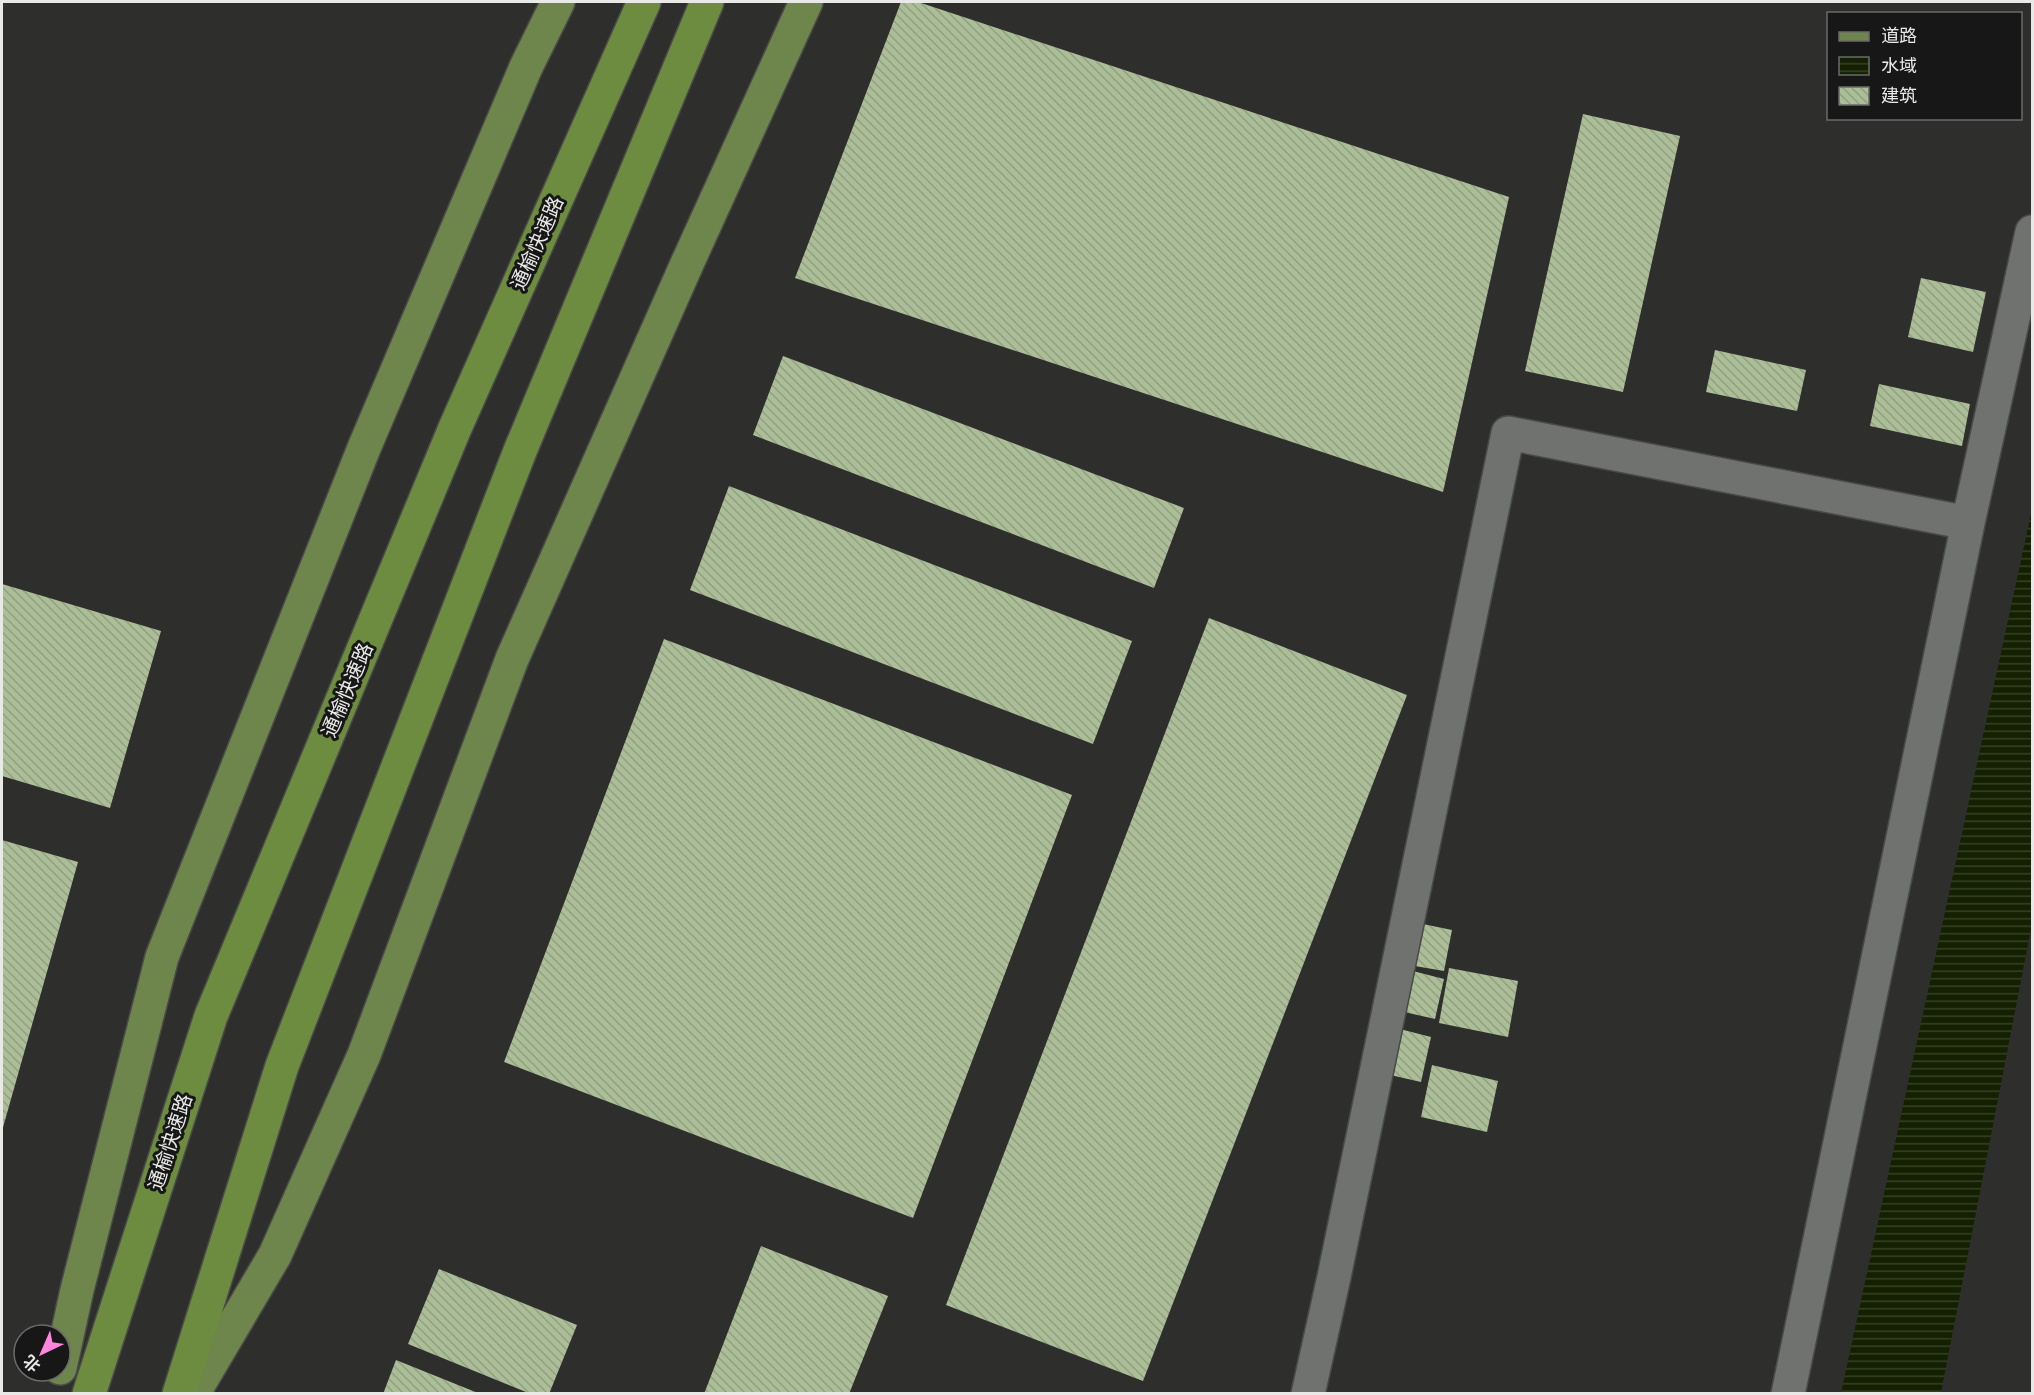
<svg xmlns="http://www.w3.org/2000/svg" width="2034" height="1395" font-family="'Sofia Sans Condensed','Noto Sans SC',sans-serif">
  <defs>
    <pattern id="water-rules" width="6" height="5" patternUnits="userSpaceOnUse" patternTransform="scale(1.5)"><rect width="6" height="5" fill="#142101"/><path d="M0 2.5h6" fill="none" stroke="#364126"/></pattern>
    <pattern id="building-back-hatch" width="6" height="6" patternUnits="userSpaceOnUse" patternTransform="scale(1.5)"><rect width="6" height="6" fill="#acbe97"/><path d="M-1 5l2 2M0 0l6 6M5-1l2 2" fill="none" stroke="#92a083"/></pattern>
  </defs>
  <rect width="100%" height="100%" fill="#2e2f2d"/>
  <!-- water -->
  <path fill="url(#water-rules)" d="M 2032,509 L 2032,924 L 1941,1393 L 1841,1393 Z"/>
  <!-- building -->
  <path fill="url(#building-back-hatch)" d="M 901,2 L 918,2 L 1509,197 L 1443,492 L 795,278 Z
    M 1583,114 L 1680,136 L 1623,392 L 1525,371 Z
    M 1921,278 L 1986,292 L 1973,352 L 1908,337 Z
    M 1715,350 L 1806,370 L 1797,411 L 1706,392 Z
    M 783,356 L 1184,508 L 1154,588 L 753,435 Z
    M 1879,384 L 1970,404 L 1962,446 L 1870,426 Z
    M 729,486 L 1132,641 L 1093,744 L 690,590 Z
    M 2,584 L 161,631 L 110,808 L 2,776 Z
    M 1209,618 L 1407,695 L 1143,1381 L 946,1305 Z
    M 664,639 L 1072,795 L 913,1218 L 504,1062 Z
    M 2,840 L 78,862 L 2,1131 Z
    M 1418,923 L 1452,930 L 1444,971 L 1409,965 Z
    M 1449,968 L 1518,981 L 1508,1037 L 1439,1023 Z
    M 1409,970 L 1444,979 L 1435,1019 L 1400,1011 Z
    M 1396,1028 L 1431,1037 L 1421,1082 L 1386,1074 Z
    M 1432,1065 L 1498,1081 L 1487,1132 L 1421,1117 Z
    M 761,1246 L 888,1296 L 849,1394 L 704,1394 Z
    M 439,1269 L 577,1325 L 549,1394 L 531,1394 L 408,1344 Z
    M 396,1360 L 478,1393 L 478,1394 L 383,1394 Z"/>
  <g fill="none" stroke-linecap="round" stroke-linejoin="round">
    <!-- minor casing -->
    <g stroke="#494a48" stroke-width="36">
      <path id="minor" d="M 1308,1394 L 1334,1277 L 1508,433 L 1968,523 L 2032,232
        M 1788,1394 L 1968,523"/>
    </g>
    <!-- primary casing -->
    <g stroke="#494a48" stroke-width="36">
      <path id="primary" d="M 60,1368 L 77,1290 L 162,957 L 364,448 L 526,67 L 558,2
        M 193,1394 L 275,1255 L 364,1055 L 512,659 L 686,266 L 806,2"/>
    </g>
    <!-- trunk casing -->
    <g stroke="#494a48" stroke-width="36">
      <path id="trunk" d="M 89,1394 L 211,1016 L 455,428 L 644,2
        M 179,1394 L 282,1066 L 520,451 L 707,2"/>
    </g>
    <!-- minor -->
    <use href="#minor" stroke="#70726f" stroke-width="33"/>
    <!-- primary -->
    <use href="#primary" stroke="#6e854c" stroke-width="33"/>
    <!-- trunk -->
    <use href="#trunk" stroke="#6e8c40" stroke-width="33"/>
  </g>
  <g text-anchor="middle" stroke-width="6" stroke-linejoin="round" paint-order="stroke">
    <!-- street labels -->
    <g font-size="20" fill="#e9eae8" stroke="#161716">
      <text transform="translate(537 243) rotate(-66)" y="7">通榆快速路</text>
      <text transform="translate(347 690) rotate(-67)" y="7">通榆快速路</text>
      <text transform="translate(170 1142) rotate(-72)" y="7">通榆快速路</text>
    </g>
  </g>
  <!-- border -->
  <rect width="2034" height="1395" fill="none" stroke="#e9eae8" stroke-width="6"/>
  <!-- legend -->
  <rect x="1827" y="12" width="195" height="108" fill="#161716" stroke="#6a6b6a" stroke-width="1.5"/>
  <rect x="1839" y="32" width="30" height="9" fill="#6e854c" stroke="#6a6b6a" stroke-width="1.5"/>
  <text x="1881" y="42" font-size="18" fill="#e9eae8">道路</text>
  <rect x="1839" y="57" width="30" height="18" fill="url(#water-rules)" stroke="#6a6b6a" stroke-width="1.5"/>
  <text x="1881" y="72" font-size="18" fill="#e9eae8">水域</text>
  <rect x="1839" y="87" width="30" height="18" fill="url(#building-back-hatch)" stroke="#6a6b6a" stroke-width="1.5"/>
  <text x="1881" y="102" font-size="18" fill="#e9eae8">建筑</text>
  <!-- north arrow -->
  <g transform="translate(42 1353) rotate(224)"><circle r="28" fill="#161716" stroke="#6a6b6a" stroke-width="1.5"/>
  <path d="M0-4.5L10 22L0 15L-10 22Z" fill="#ff85df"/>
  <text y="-9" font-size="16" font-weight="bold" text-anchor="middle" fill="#e9eae8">北</text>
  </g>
</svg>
